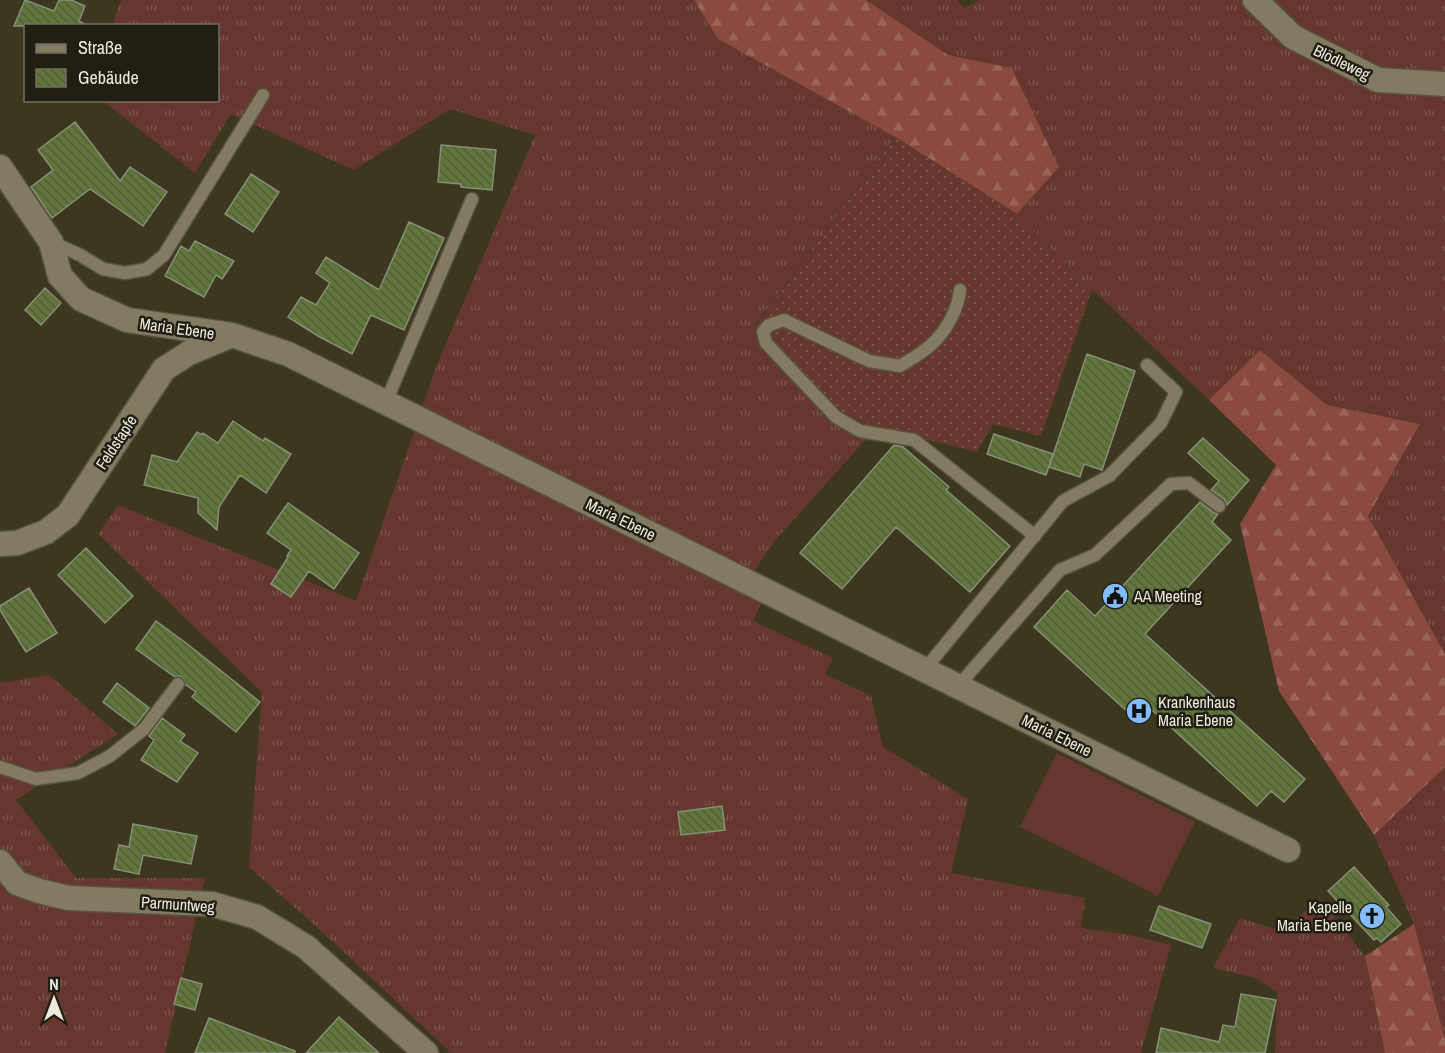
<svg xmlns="http://www.w3.org/2000/svg" width="1445" height="1053" font-family="'Archivo Narrow',sans-serif">
  <defs>
    <pattern id="grass-tufts" width="24" height="20" patternUnits="userSpaceOnUse" patternTransform="scale(1.5)"><rect width="24" height="20" fill="#66372e"/><path d="M3 7l-1-3M5 7V3M7 7l1-3M15 17l-1-3M17 17v-4M19 17l1-3" fill="none" stroke="#7c544c"/></pattern>
    <pattern id="forest-firs" width="22" height="20" patternUnits="userSpaceOnUse" patternTransform="scale(1.5)"><rect width="22" height="20" fill="#8a4a3f"/><path d="M5 1l3.5 6h-7zM16 11l3.5 6h-7z" fill="#9b645a"/></pattern>
    <pattern id="garden-dots" width="8" height="8" patternUnits="userSpaceOnUse" patternTransform="scale(1.5)"><rect width="8" height="8" fill="#66372e"/><path d="M2 2h.1M6 6h.1" fill="none" stroke="#7c544c" stroke-width="1.8" stroke-linecap="round"/></pattern>
    <pattern id="building-back-hatch" width="6" height="6" patternUnits="userSpaceOnUse" patternTransform="scale(1.5)"><rect width="6" height="6" fill="#60763a"/><path d="M-1 5l2 2M0 0l6 6M5-1l2 2" fill="none" stroke="#545e3e"/></pattern>
  </defs>
  <rect width="100%" height="100%" fill="#3d371f"/>
  <!-- grass -->
  <path fill="url(#grass-tufts)" d="M 121,0 L 694,0 L 718,39 L 895,137 L 756,324 L 842,412 L 877,427 L 772,544 L 742,590 L 761,603 L 753,621 L 833,658 L 825,674 L 871,696 L 883,747 L 968,799 L 951,873 L 1085,898 L 1081,928 L 1131,935 L 1171,945 L 1141,1053 L 451,1053 L 329,938 L 249,867 L 262,692 L 98,534 L 118,505 L 356,601 L 436,367 L 535,135 L 450,109 L 354,170 L 231,114 L 195,173 L 103,101 L 218,100 L 218,26 L 112,25 Z
    M 866,0 L 957,0 L 964,8 L 980,0 L 1445,0 L 1445,654 L 1368,516 L 1420,424 L 1327,405 L 1260,350 L 1209,400 L 1092,289 L 1017,214 L 1059,167 L 1012,68 L 948,55 Z
    M 49,675 L 118,734 L 16,800 L 76,878 L 205,878 L 165,1053 L 0,1053 L 0,683 Z
    M 1445,767 L 1445,1039 L 1414,924 L 1374,835 Z
    M 1320,899 L 1365,956 L 1385,1053 L 1275,1053 L 1277,992 L 1256,978 L 1213,968 L 1240,918 L 1281,931 Z"/>
  <!-- forest -->
  <path fill="url(#forest-firs)" d="M 694,0 L 866,0 L 948,55 L 1012,68 L 1059,167 L 1017,214 L 895,137 L 718,39 Z
    M 1260,350 L 1327,405 L 1420,424 L 1368,516 L 1445,654 L 1445,767 L 1374,835 L 1279,691 L 1240,524 L 1276,465 L 1209,400 Z
    M 1414,924 L 1445,1039 L 1445,1053 L 1385,1053 L 1365,956 Z"/>
  <!-- garden -->
  <path fill="url(#garden-dots)" d="M 895,137 L 1017,214 L 1092,289 L 1041,436 L 993,424 L 977,452 L 877,427 L 842,412 L 756,325 Z"/>
  <!-- pitch -->
  <path fill="#66372e" d="M 1057,753 L 1195,822 L 1158,896 L 1020,827 Z"/>
  <!-- building -->
  <path fill="url(#building-back-hatch)" stroke="#869078" stroke-width="1.5" d="M 25,0 L 54,11 L 59,0 L 71,0 L 85,6 L 79,21 L 88,26 L 14,26 Z
    M 75,122 L 120,181 L 130,167 L 167,192 L 143,226 L 90,189 L 52,218 L 31,187 L 53,170 L 38,150 Z
    M 441,145 L 496,150 L 492,190 L 461,187 L 461,184 L 438,182 Z
    M 251,174 L 279,192 L 253,232 L 225,214 Z
    M 409,222 L 444,238 L 404,330 L 371,315 L 352,354 L 318,336 L 288,317 L 301,297 L 316,305 L 330,283 L 316,273 L 326,257 L 379,290 Z
    M 195,241 L 234,261 L 222,279 L 216,275 L 204,297 L 165,276 L 181,246 L 189,251 Z
    M 45,288 L 61,303 L 41,325 L 25,310 Z
    M 1087,354 L 1135,371 L 1102,470 L 1084,464 L 1080,477 L 1049,467 Z
    M 233,421 L 263,441 L 265,438 L 291,454 L 266,493 L 240,475 L 219,507 L 217,530 L 198,513 L 198,498 L 144,485 L 152,455 L 177,462 L 197,432 L 202,435 L 203,433 L 218,443 Z
    M 994,434 L 1053,454 L 1046,475 L 987,454 Z
    M 1203,438 L 1249,480 L 1227,505 L 1224,499 L 1211,490 L 1219,481 L 1188,453 Z
    M 894,445 L 903,447 L 949,487 L 946,490 L 1010,546 L 970,592 L 896,527 L 842,589 L 800,553 Z
    M 1200,502 L 1214,513 L 1218,514 L 1212,522 L 1231,540 L 1145,634 L 1305,779 L 1284,802 L 1271,791 L 1257,806 L 1152,710 L 1140,723 L 1034,627 L 1067,590 L 1095,616 Z
    M 288,503 L 359,553 L 334,589 L 309,571 L 291,597 L 271,584 L 288,557 L 287,556 L 291,550 L 267,533 Z
    M 86,548 L 133,596 L 105,623 L 58,575 Z
    M 29,588 L 57,633 L 26,652 L 0,610 L 0,606 Z
    M 156,621 L 186,643 L 260,702 L 236,732 L 192,697 L 196,692 L 186,685 L 183,678 L 180,676 L 175,677 L 136,649 Z
    M 117,683 L 149,708 L 135,726 L 103,702 Z
    M 162,718 L 185,735 L 180,741 L 198,753 L 177,782 L 141,760 L 154,740 L 149,736 Z
    M 722,806 L 725,830 L 681,835 L 678,812 Z
    M 133,824 L 197,836 L 191,864 L 143,855 L 139,874 L 114,869 L 119,845 L 129,847 Z
    M 1354,867 L 1389,905 L 1386,907 L 1401,924 L 1381,942 L 1377,938 L 1374,940 L 1328,891 Z
    M 1159,906 L 1211,924 L 1202,948 L 1150,930 Z
    M 181,978 L 202,984 L 195,1010 L 174,1004 Z
    M 1241,994 L 1276,1000 L 1265,1053 L 1156,1053 L 1161,1028 L 1219,1042 L 1223,1025 L 1235,1027 Z
    M 339,1017 L 379,1053 L 306,1053 Z
    M 209,1018 L 295,1051 L 295,1053 L 195,1053 Z"/>
  <g fill="none" stroke-linecap="round" stroke-linejoin="round">
    <!-- service casing -->
    <g stroke="#58533e" stroke-width="15">
      <path id="service" d="M 52,242 L 80,255 L 103,269 L 125,273 L 147,269 L 164,255 L 263,95
        M 960,290 C 958,310 946,331 932,344 C 923,353 911,359 900,366 L 869,361 L 784,320 L 769,325 L 763,332 L 766,343 L 836,417 L 860,431 L 914,440 L 1035,536
        M 386,402 L 472,199
        M 925,669 L 1063,501 L 1109,476 L 1161,423 L 1176,392 L 1147,365
        M 958,686 L 1060,570 L 1095,555 L 1171,484 L 1189,483 L 1219,506
        M 0,767 L 36,779 L 78,773 L 110,756 L 144,729 L 178,684"/>
    </g>
    <!-- minor casing -->
    <g stroke="#58533e" stroke-width="27">
      <path id="minor" d="M 1255,0 L 1293,37 L 1378,80 L 1445,84
        M 0,167 L 51,242 L 60,276 L 81,299 L 127,320 L 232,335 L 288,354 L 1288,850
        M 0,544 L 17,543 L 46,532 L 68,515 L 164,369 L 189,353 L 232,335
        M 0,862 L 17,883 L 39,891 L 68,898 L 212,904 L 257,917 L 306,947 L 426,1053"/>
    </g>
    <!-- service -->
    <use href="#service" stroke="#827b62" stroke-width="12"/>
    <!-- minor -->
    <use href="#minor" stroke="#827b62" stroke-width="24"/>
  </g>
  <!-- icons -->
  <defs>
    <g id="civic-disc" transform="scale(1.35)"><circle r="9.5" fill="#83bcfb" stroke="#211e14"/><path d="M-.6-6.5H3V-4.5H.6V-3L4-1V1h2V6H-6V1h2V-1L-.6-3ZM-1.2 2.5V6h2.4V2.5Z" fill="#111"/></g>
    <g id="hospital-disc" transform="scale(1.35)"><circle r="9.5" fill="#83bcfb" stroke="#211e14"/><path d="M-5-5h3v3.5h4V-5h3V5h-3V1.5h-4V5h-3Z" fill="#111"/></g>
    <g id="church-disc" transform="scale(1.35)"><circle r="9.5" fill="#83bcfb" stroke="#211e14"/><path d="M-1.2-6h2.4v3.5h3.3v2.4h-3.3V6h-2.4V-.1h-3.3v-2.4h3.3Z" fill="#111"/></g>
  </defs>
  <g fill-rule="evenodd">
    <use href="#civic-disc" x="1115" y="596"/>
    <use href="#hospital-disc" x="1139" y="711"/>
    <use href="#church-disc" x="1372" y="916"/>
  </g>
  <g text-anchor="middle" stroke-width="5" stroke-linejoin="round" paint-order="stroke">
    <!-- street labels -->
    <g font-size="16" fill="#ede9db" stroke="#211e14">
      <text transform="translate(1342 62) rotate(26)" y="6">Blödleweg</text>
      <text transform="translate(177 328) rotate(8)" y="6">Maria Ebene</text>
      <text transform="translate(116 442) rotate(-57)" y="6">Feldstapfe</text>
      <text transform="translate(621 519) rotate(26)" y="6">Maria Ebene</text>
      <text transform="translate(1057 735) rotate(26)" y="6">Maria Ebene</text>
      <text transform="translate(178 904) rotate(4)" y="6">Parmuntweg</text>
    </g>
    <!-- poi labels -->
    <g font-size="16" fill="#ede9db" stroke="#211e14" text-anchor="start">
      <text x="1134" y="602">AA Meeting</text>
      <text x="1158" y="708">Krankenhaus<tspan x="1158" dy="18">Maria Ebene</tspan></text>
      <text x="1352" y="913" text-anchor="end">Kapelle<tspan x="1352" dy="18">Maria Ebene</tspan></text>
    </g>
  </g>
  <!-- legend -->
  <rect x="24" y="24" width="195" height="78" fill="#211e14" stroke="#736f64" stroke-width="1.5"/>
  <rect x="36" y="44" width="30" height="9" fill="#827b62" stroke="#736f64" stroke-width="1.5"/>
  <text x="78" y="54" font-size="18" fill="#ede9db">Straße</text>
  <rect x="36" y="69" width="30" height="18" fill="url(#building-back-hatch)" stroke="#736f64" stroke-width="1.5"/>
  <text x="78" y="84" font-size="18" fill="#ede9db">Gebäude</text>
  <!-- north arrow -->
  <g transform="translate(54 999)" stroke="#211e14" stroke-width="4.5" paint-order="stroke">
  <path d="M0-4.5L10 22L0 15L-10 22Z" fill="#ede9db"/>
  <text y="-9" font-size="16" font-weight="bold" text-anchor="middle" fill="#ede9db">N</text>
  </g>
</svg>
